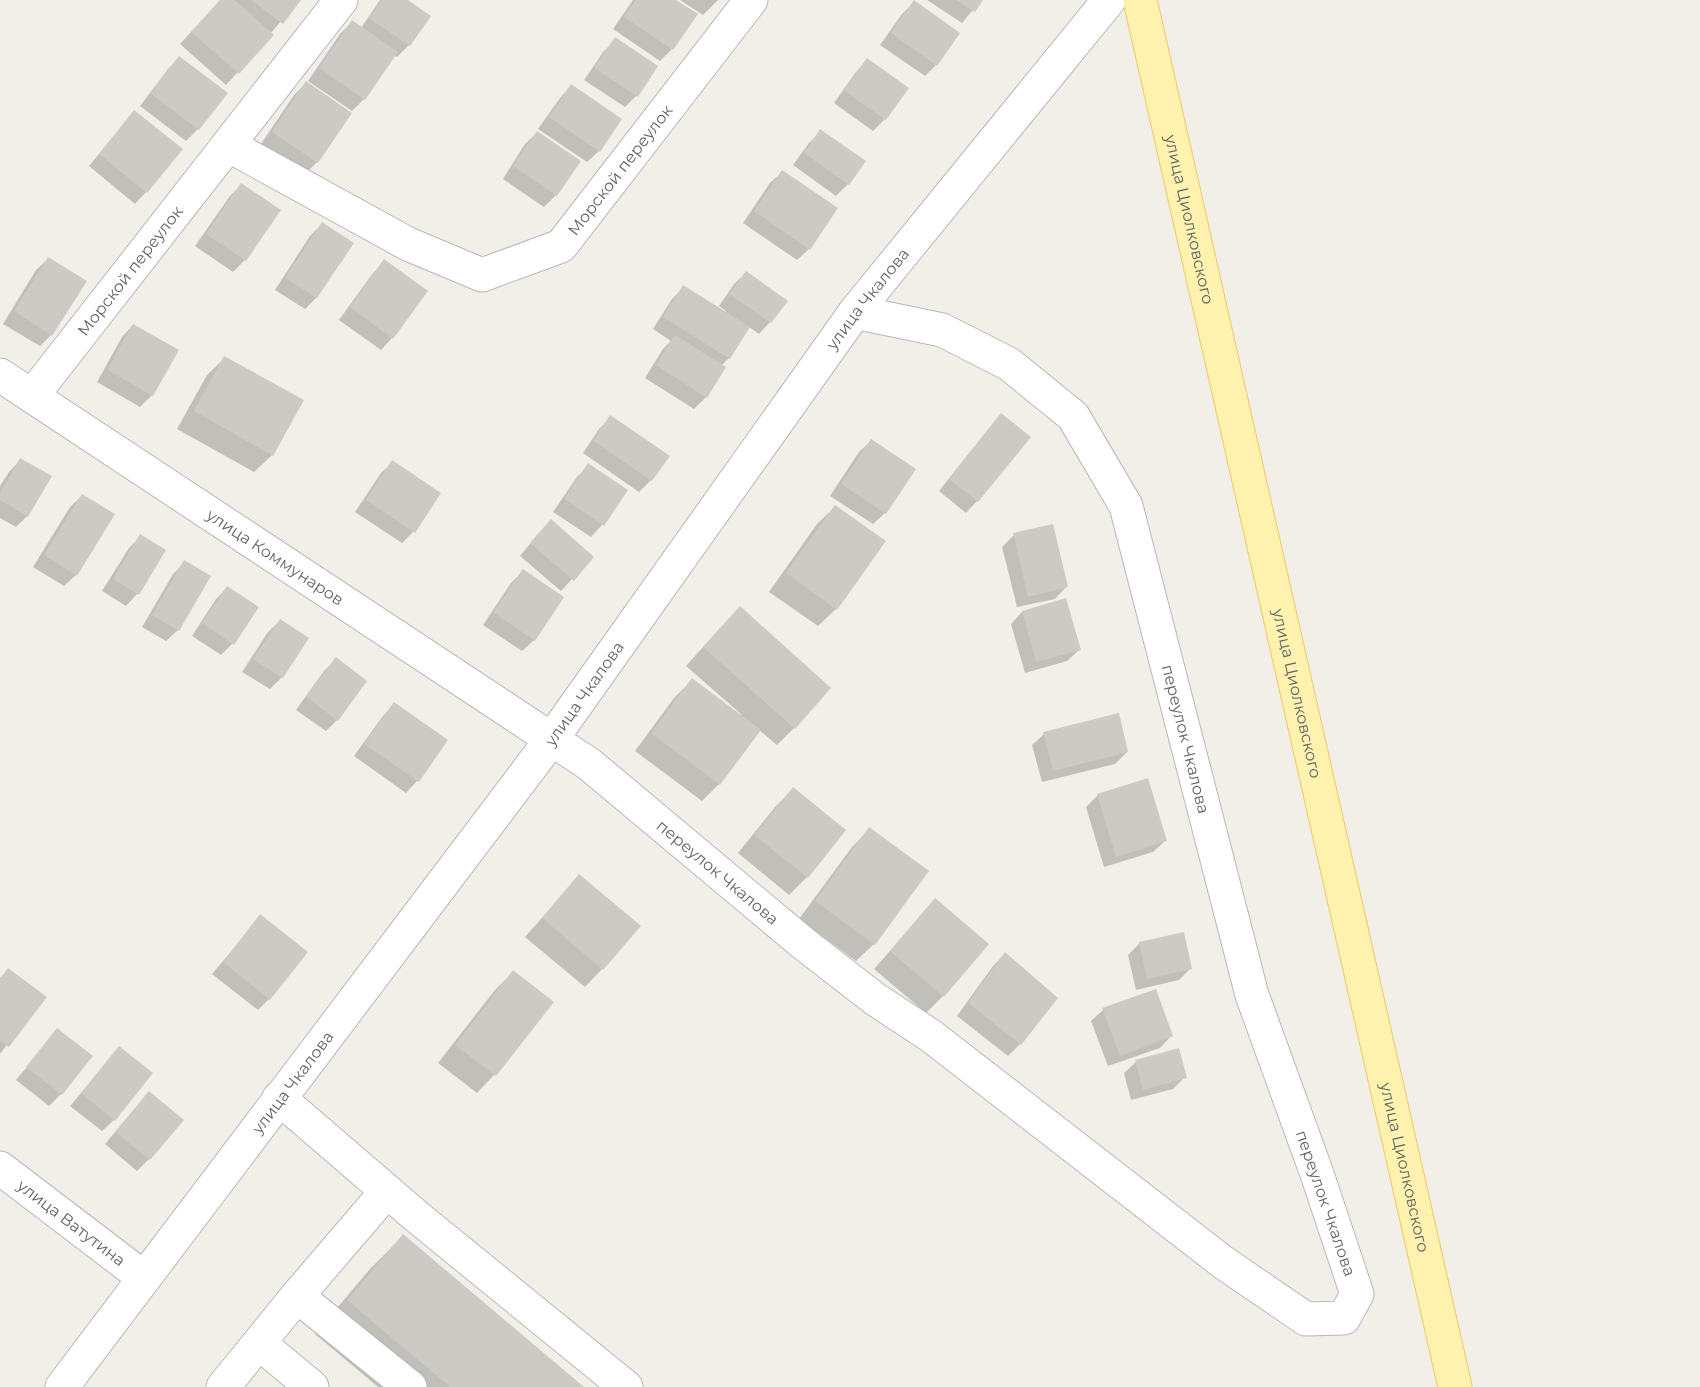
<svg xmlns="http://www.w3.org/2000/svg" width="1700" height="1387" font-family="Montserrat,sans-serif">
  <rect width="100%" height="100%" fill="#f1efe8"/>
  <!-- shadow -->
  <path fill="#0003" d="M 221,0 L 299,0 L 270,34 L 272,35 L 226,85 L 180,44 Z
    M 380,0 L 405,0 L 409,45 L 397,57 L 394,54 L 364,99 L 352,111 L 308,81 L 340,34 L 352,22 L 361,28 Z
    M 633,0 L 673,0 L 672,49 L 660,61 L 613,29 Z
    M 680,0 L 718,0 L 703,15 Z
    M 927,0 L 981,0 L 962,23 Z
    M 914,2 L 936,65 L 925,76 L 880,45 L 902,14 Z
    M 616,39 L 636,96 L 625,107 L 584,80 L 604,51 Z
    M 180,58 L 226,93 L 198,129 L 186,141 L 140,106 L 168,69 Z
    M 867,60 L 885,119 L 873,131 L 834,103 L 856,72 Z
    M 306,83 L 350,113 L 317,162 L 305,174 L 261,144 L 294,95 Z
    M 571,86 L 599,151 L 587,162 L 538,129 L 560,98 Z
    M 134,112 L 146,192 L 135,204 L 89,166 Z
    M 821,131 L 848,184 L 836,196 L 793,165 L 809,143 Z
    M 537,133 L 556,195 L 544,207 L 503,179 L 525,144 Z
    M 782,172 L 809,249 L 797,260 L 743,223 L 770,183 Z
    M 241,185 L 279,211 L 245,260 L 233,272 L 195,246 L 230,196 Z
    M 322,224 L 316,298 L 305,309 L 275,290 L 310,236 Z
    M 48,259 L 51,335 L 40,346 L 3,324 L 36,270 Z
    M 385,261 L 392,338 L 381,350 L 339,320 L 373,273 Z
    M 746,273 L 770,322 L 759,334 L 749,327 L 729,358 L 721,366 L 706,397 L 694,409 L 645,378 L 663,349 L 671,341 L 653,329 L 672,299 L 684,287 L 725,313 L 726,311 L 719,306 L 734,284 Z
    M 133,325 L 152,395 L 140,407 L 97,382 L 122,337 Z
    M 225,358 L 272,455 L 254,472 L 177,429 L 207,375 Z
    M 611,417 L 668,456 L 651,480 L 639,492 L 583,453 L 599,429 Z
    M 990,427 L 977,501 L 966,513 L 939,491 Z
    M 871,441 L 885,513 L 873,524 L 830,496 L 859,452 Z
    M 20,460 L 27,516 L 16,527 L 0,518 L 0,486 L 9,472 Z
    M 393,462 L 413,532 L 402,543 L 355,512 L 381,473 Z
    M 589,465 L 602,525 L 591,537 L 553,512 L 577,477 Z
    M 82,496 L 76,575 L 64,586 L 33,567 L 70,507 Z
    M 835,507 L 836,609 L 818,626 L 769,592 L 817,524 Z
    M 539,533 L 592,557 L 561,591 L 520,556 Z
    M 1014,535 L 1066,587 L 1055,599 L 1017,607 L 1002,547 Z
    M 141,536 L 137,594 L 126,606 L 102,591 L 129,548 Z
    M 185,562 L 178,630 L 166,641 L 142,627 L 173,574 Z
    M 523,571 L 534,640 L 522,651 L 483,625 L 511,583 Z
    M 227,588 L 232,644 L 221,655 L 192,636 L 216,599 Z
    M 1022,612 L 1079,650 L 1067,661 L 1025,673 L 1011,624 Z
    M 280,621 L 307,639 L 281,678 L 270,689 L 242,672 L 268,632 Z
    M 722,626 L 794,728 L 777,745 L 759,730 L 719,784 L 702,801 L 635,751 L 674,698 L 692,680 L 740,716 L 742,715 L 686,666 Z
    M 336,659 L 337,720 L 326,731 L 296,710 L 324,671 Z
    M 394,704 L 446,741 L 417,781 L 406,793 L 354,756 L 383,716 Z
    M 1044,734 L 1127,752 L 1115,764 L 1042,782 L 1032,745 Z
    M 793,789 L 844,830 L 807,877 L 789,895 L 738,853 L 775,807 Z
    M 1098,795 L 1165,841 L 1153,852 L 1104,867 L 1086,807 Z
    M 870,829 L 874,944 L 856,961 L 799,919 L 852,847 Z
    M 579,876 L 602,969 L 585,987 L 525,937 Z
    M 935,900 L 943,996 L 926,1013 L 874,969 Z
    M 261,916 L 269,999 L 258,1010 L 212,974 Z
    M 1140,943 L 1190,969 L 1179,980 L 1136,990 L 1128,955 Z
    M 1005,954 L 1056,998 L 1020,1044 L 1008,1056 L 957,1016 L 993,966 Z
    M 8,970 L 44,997 L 0,1054 L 0,978 Z
    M 513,972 L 552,1002 L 494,1075 L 477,1093 L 438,1063 L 495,990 Z
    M 1103,1010 L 1171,1036 L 1160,1048 L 1108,1066 L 1091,1021 Z
    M 58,1030 L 91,1056 L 61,1094 L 49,1106 L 16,1080 Z
    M 119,1048 L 114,1120 L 102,1131 L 70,1106 Z
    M 1136,1062 L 1185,1077 L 1173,1089 L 1131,1100 L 1124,1073 Z
    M 138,1105 L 149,1159 L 137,1171 L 105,1144 Z
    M 403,1236 L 582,1387 L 378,1387 L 315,1334 L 370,1269 Z"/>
  <!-- building -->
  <path fill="#cccac5" d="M 220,0 L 235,0 L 274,35 L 239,74 L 191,32 Z
    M 251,0 L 301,0 L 283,24 Z
    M 382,0 L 408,0 L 431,16 L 410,46 L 369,18 Z
    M 635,0 L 676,0 L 698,14 L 673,50 L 624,17 Z
    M 914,0 L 960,33 L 937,66 L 891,33 Z
    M 956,0 L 983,0 L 975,12 Z
    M 352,20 L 398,52 L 365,100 L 319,68 Z
    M 615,37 L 658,66 L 638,97 L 594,68 Z
    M 179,56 L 228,93 L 199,130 L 150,93 Z
    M 867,58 L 909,88 L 886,120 L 844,91 Z
    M 306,81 L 352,113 L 318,163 L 272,132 Z
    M 571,84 L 622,119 L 600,152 L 549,117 Z
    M 134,110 L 183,149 L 147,193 L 99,154 Z
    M 820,129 L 866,161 L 849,185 L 804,153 Z
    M 537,131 L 581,161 L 557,196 L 513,166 Z
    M 782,170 L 838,208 L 810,250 L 754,211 Z
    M 241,183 L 281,210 L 246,261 L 206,234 Z
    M 322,222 L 354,243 L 317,298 L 285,278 Z
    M 48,257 L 87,281 L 52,336 L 14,311 Z
    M 384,259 L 428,291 L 393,339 L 350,307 Z
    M 746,271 L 788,301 L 771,323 L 729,294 Z
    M 683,285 L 750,327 L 730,359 L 663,317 Z
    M 133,324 L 179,350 L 153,396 L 107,370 Z
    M 675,335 L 726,367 L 707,398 L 656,365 Z
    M 224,356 L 304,400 L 273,456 L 194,411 Z
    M 1001,413 L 1031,437 L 978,502 L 949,479 Z
    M 610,415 L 670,456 L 652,481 L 593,441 Z
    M 871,439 L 916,469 L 886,514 L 841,484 Z
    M 20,458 L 52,476 L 28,517 L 0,500 L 0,493 Z
    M 392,460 L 441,493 L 415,533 L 366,500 Z
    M 588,463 L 628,490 L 604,526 L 564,499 Z
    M 82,494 L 115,514 L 77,576 L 44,555 Z
    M 835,505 L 886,541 L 837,610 L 786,573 Z
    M 551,519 L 594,557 L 574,581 L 530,543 Z
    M 1053,524 L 1068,587 L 1028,597 L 1013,533 Z
    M 140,534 L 166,550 L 139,595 L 113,579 Z
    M 184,560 L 211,576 L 179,631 L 152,615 Z
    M 523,569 L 564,597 L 535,641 L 493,612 Z
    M 227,586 L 259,607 L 234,645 L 202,623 Z
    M 1066,598 L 1081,650 L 1036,662 L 1022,611 Z
    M 740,606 L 831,688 L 795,729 L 703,647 Z
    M 280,619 L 309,638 L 283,678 L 253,659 Z
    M 336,657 L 367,681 L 338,721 L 306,697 Z
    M 692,678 L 761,730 L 720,785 L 651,733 Z
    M 394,702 L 448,740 L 419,782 L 364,744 Z
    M 1119,713 L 1128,752 L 1053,771 L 1043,732 Z
    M 1148,778 L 1167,841 L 1116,857 L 1097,794 Z
    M 793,787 L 846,830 L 808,878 L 754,835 Z
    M 869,827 L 929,871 L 875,945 L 815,901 Z
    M 579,874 L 641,926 L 603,970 L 542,918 Z
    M 935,898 L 989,944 L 944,997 L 890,951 Z
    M 260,914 L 308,952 L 270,1000 L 223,962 Z
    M 1184,932 L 1192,969 L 1147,979 L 1139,942 Z
    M 1005,952 L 1058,998 L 1021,1045 L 968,1003 Z
    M 8,968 L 47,997 L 9,1047 L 0,1041 L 0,979 Z
    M 513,970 L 554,1002 L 496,1076 L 455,1045 Z
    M 1156,989 L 1173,1036 L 1120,1056 L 1102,1008 Z
    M 57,1028 L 93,1056 L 62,1095 L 26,1067 Z
    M 119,1046 L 153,1073 L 115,1121 L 81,1093 Z
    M 1179,1048 L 1187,1078 L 1143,1090 L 1135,1060 Z
    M 149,1091 L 184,1120 L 150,1160 L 115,1132 Z
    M 403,1234 L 584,1387 L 450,1387 L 347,1300 Z"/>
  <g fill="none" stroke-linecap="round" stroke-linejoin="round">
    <!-- minor casing -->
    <g stroke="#b5b8bc" stroke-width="35">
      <g id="minor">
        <path id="s1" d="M 228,145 L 408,244 L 482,275 L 561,246 L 751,0"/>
        <path id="s2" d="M 0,375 L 589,764 L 804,944 L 875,999 L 931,1036 L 1224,1263 L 1306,1319 L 1344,1318 L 1357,1294 L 1317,1174 L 1252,995 L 1126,506 L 1073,416 L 1009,364 L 942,330 L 855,312"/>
        <path id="s3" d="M 32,396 L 341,0"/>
        <path d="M 279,1098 L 416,1216 L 626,1387"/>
        <path id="s4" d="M 0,1168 L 143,1277"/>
        <path d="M 297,1296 L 410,1387"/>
        <path d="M 259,1343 L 312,1387"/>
        <path id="s5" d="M 62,1387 L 551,740 L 855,312 L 1109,0"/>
        <path d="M 223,1387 L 297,1296 L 387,1191"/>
      </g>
    </g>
    <!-- major casing -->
    <g stroke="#f2c960" stroke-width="35">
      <g id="major">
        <path id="s6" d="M 1140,0 L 1455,1387"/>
      </g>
    </g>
    <!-- minor -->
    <use href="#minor" stroke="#fff" stroke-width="33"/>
    <!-- major -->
    <use href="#major" stroke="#fff2af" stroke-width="33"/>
  </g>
  <g text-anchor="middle" stroke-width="4.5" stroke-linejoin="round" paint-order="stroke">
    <!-- street labels -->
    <g font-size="16" fill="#5f6368" stroke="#fff">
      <text dy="6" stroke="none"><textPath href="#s1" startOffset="466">Морской переулок</textPath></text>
      <text dy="6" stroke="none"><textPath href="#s6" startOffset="225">улица Циолковского</textPath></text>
      <text dy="6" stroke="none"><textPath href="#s3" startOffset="159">Морской переулок</textPath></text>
      <text dy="6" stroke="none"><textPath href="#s5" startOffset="1354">улица Чкалова</textPath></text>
      <text dy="6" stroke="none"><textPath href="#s2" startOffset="330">улица Коммунаров</textPath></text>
      <text dy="6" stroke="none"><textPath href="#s5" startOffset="868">улица Чкалова</textPath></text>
      <text dy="6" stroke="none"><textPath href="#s6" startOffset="711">улица Циолковского</textPath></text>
      <text transform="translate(1186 739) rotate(76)" y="6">переулок Чкалова</text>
      <text dy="6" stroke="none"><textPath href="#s2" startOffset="874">переулок Чкалова</textPath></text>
      <text dy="6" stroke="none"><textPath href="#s5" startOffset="382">улица Чкалова</textPath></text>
      <text dy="6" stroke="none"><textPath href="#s6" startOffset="1197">улица Циолковского</textPath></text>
      <text transform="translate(1326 1203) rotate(71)" y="6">переулок Чкалова</text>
      <text dy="6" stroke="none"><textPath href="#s4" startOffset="90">улица Ватутина</textPath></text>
    </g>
  </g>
</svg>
